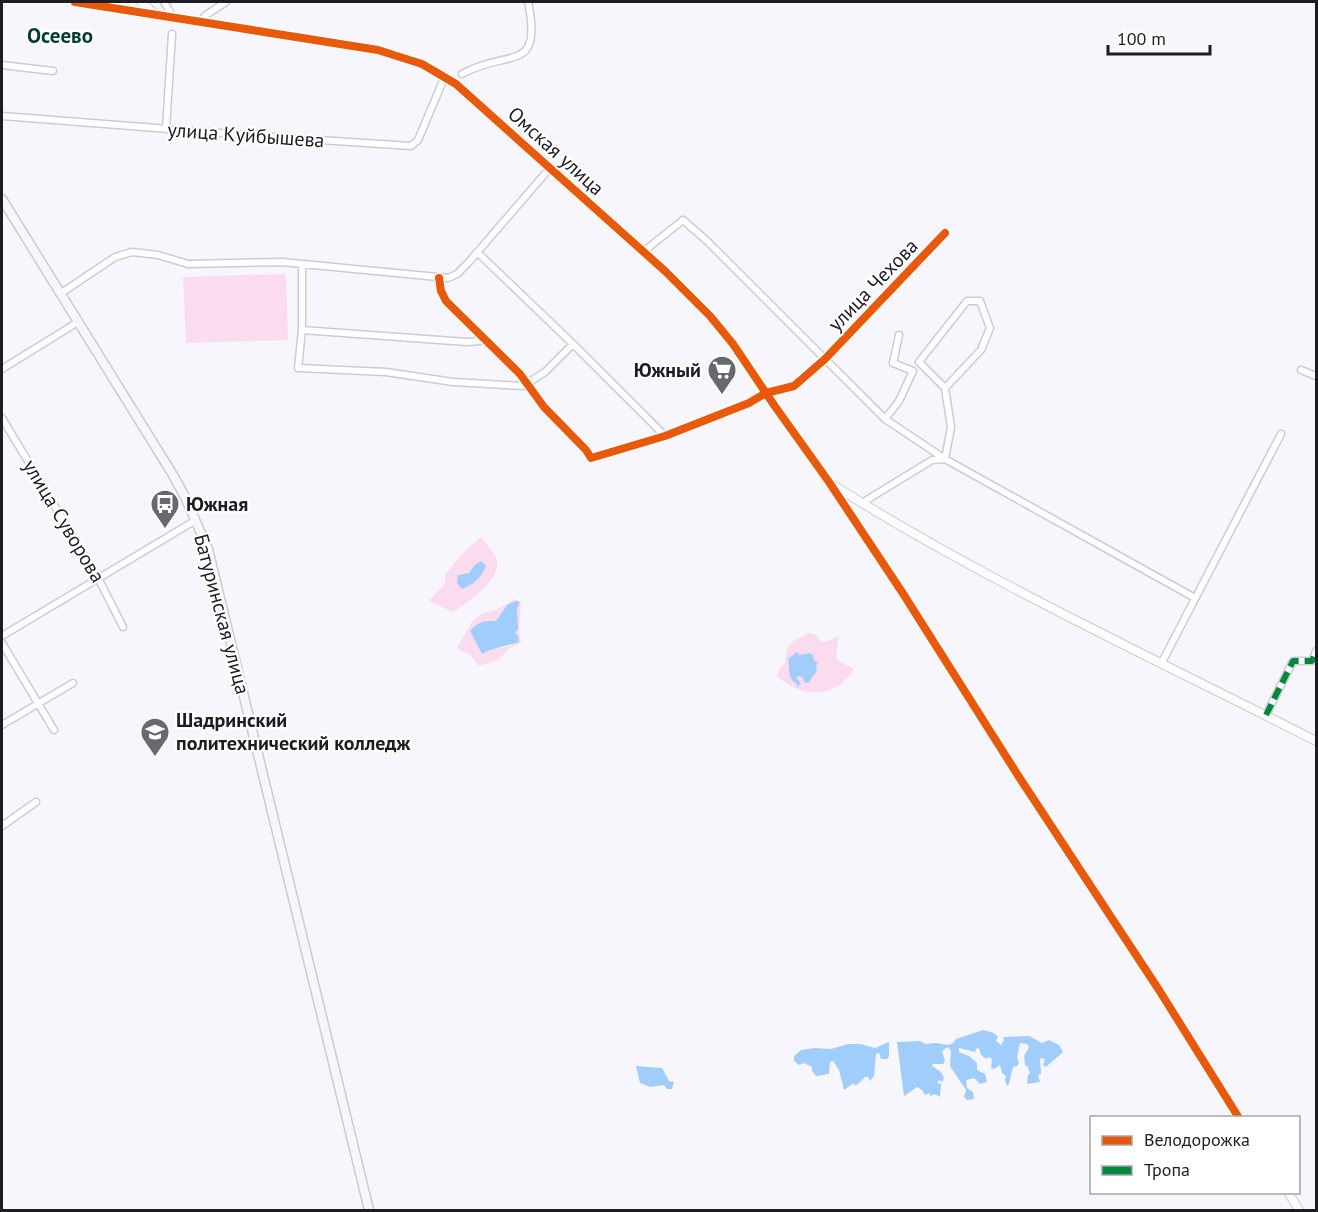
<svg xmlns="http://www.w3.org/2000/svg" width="1318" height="1212" font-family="'PT Sans',sans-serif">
  <rect width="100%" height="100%" fill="#f7f6fc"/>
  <!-- green -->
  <path fill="#fbdcee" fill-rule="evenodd" d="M 286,274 L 288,340 L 186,343 L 183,277 Z
    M 481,537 C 486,544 495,552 497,561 C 500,581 468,602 453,612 L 429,601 L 445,583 L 445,574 L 466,550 Z
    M 515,599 L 521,602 L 519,631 L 521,643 L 510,648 L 498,660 L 479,666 L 469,653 L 461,651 L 457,648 L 471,623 L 483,613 L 496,610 ZM 511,604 L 518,611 L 511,646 L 490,650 L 482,654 L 475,640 L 486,620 L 496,621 L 507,605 Z
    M 808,633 L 815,634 L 821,642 L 831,640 L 839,635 L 836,659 L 854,669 C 836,700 801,698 777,676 L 780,667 L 785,664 C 788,640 789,644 808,633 Z"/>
  <!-- water -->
  <path fill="#a0cdfb" d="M 481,561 L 486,566 C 481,578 474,584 462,589 L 457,583 L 458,575 L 469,573 L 475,565 Z
    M 516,601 L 520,602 L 517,608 L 518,629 L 515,633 L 518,636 L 519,642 L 490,650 L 482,654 L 470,631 C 478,622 484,620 496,621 L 507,605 Z
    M 797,652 L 800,655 L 810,653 L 813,655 L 814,661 L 818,662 L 816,666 L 817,671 L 808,683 L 804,682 L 803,677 L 799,676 L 796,678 L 801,683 L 797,688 L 797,684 C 787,678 790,670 788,659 Z
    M 983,1030 L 994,1033 L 998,1037 L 996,1041 L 1001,1045 L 1004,1040 L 1003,1037 L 1029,1036 L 1042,1043 L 1049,1040 L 1059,1045 L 1063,1052 L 1046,1067 L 1043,1065 L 1045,1059 L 1040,1058 L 1041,1074 L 1038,1075 L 1040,1082 L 1027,1084 L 1028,1074 L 1030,1074 L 1028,1067 L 1025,1065 L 1024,1056 L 1029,1047 L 1027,1044 L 1020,1043 L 1017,1058 L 1019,1063 L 1017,1066 L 1013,1067 L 1009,1084 L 1007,1086 L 1005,1080 L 1006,1076 L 1002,1073 L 1000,1065 L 994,1069 L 991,1068 L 992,1059 L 989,1057 L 986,1059 L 981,1055 L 979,1048 L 976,1049 L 975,1052 L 959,1048 L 959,1052 L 969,1056 L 977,1063 L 977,1070 L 985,1074 L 987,1082 L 980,1084 L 974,1078 L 966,1080 L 967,1088 L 973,1092 L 974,1099 L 967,1100 L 964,1097 L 966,1090 L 950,1066 L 951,1051 L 948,1047 L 942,1051 L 945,1061 L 943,1064 L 933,1064 L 932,1066 L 941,1072 L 944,1078 L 942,1082 L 939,1080 L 938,1082 L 938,1084 L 941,1083 L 940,1097 L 935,1094 L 930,1096 L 930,1093 L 925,1095 L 922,1090 L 917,1087 L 904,1096 L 897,1042 L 920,1041 L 926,1044 L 936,1043 L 948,1045 L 953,1043 L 956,1039 Z
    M 889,1042 L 889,1057 L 887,1059 L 881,1059 L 879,1053 L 876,1054 L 874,1076 L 870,1081 L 868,1077 L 865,1077 L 857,1085 L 854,1085 L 854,1083 L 844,1090 L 839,1070 L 833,1061 L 830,1062 L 829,1074 L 816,1076 L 812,1071 L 812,1067 L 804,1063 L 799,1065 L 794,1061 L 794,1056 L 801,1050 L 815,1048 L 831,1049 L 848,1044 L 860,1044 L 875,1048 Z
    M 636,1066 L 662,1068 L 669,1081 L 674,1082 L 672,1089 L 667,1089 L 664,1085 L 650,1087 L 640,1083 Z"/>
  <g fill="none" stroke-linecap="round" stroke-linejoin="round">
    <!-- minor casing -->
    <g stroke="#cdccd2" stroke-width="9">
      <path id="minor" d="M 164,2 L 173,17
        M 200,22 L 206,15 L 226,2
        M 2,65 L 53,71
        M 462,74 C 508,48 543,75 528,2
        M 2,116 L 259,136 L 411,146 L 418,140 L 445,76
        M 166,129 L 172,34
        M 477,252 L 573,344 L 665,436
        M 643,252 L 683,220 L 706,240 L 885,419 L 945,459 L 951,427 L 945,388 L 919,362 L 967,301 L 980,301 L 990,328 L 981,350 L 945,388
        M 302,265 L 302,330 L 298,368 L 386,372 L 453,382 L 523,386 L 545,372 L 573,344
        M 439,278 L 441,291 L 446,301 L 520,374 L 544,407 L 586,450 L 591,458 L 665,436 L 749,403 L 766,393 L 794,386 L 825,359 L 945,233
        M 60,294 L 115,257 L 132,252 L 158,255 L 188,264 L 282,262 L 448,278 L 457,274 L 468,263 L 550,168
        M 302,330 L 467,342 L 480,341 L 484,337
        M 2,369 L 78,322
        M 1301,370 L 1316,376
        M 2,418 L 98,578 L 123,627
        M 885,419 L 899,401 L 913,371 L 893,363 L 899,335
        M 862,503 L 932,460 L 945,459 L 1195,598
        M 2,636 L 196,520
        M 2,643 L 54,730
        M 1162,662 L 1281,434
        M 1266,715 L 1293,661 L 1312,661 L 1316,651
        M 2,725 L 73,683
        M 2,826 L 36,802"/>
    </g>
    <!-- tertiary casing -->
    <g stroke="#cdccd2" stroke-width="10">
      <path id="tertiary" d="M 75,2 L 378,50 L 422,64 L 456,84 L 665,271 L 710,316 L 733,344 L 774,405 L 829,482 L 902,592 L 1019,777 L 1159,990 L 1239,1118
        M 141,2 L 155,14
        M 833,485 C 987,582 1154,658 1316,741
        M 1288,1192 L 1299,1210"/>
    </g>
    <!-- secondary casing -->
    <g stroke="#cdccd2" stroke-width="11">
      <path id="secondary" d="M 2,199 L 173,475 L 185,497 L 208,549 L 369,1210"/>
    </g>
    <!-- minor -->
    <use href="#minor" stroke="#fefeff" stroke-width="6"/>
    <!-- tertiary -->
    <use href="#tertiary" stroke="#fefeff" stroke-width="8"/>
    <!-- secondary -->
    <use href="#secondary" stroke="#f9f6f9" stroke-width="8"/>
    <!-- quiet -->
    <path stroke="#00873e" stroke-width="6" stroke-dasharray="12 6" stroke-linecap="butt" d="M 1266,715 L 1293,661 L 1312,661 L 1316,651"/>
    <!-- cycleway casing -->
    <g stroke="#fff" stroke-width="11">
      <path id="cycleway" d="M 75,2 L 378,50 L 422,64 L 456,84 L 665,271 L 710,316 L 733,344 L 774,405 L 829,482 L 902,592 L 1019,777 L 1159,990 L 1239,1118
        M 439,278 L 441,291 L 446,301 L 520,374 L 544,407 L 586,450 L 591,458 L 665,436 L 749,403 L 766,393 L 794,386 L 825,359 L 945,233"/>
    </g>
    <!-- cycleway -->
    <use href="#cycleway" stroke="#e8590c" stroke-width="8"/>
  </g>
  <!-- icons -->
  <defs>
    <g id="supermarket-pin" transform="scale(1.5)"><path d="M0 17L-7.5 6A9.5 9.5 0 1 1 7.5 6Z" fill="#69686e" stroke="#fff"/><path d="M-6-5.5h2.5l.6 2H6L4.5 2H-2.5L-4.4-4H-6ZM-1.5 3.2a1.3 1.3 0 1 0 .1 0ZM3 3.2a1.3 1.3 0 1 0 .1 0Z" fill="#fff"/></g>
    <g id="bus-pin" transform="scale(1.5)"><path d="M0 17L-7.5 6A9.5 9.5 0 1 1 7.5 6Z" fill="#69686e" stroke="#fff"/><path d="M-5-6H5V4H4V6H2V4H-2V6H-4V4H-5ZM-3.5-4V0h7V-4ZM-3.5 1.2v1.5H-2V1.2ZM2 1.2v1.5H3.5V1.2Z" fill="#fff"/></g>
    <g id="university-pin" transform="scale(1.5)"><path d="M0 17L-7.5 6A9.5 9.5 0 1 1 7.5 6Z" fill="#69686e" stroke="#fff"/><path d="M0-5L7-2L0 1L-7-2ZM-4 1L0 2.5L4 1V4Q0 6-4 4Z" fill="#fff"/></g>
  </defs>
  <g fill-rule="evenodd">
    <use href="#supermarket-pin" x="722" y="370"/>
    <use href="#bus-pin" x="165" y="504"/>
    <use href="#university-pin" x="155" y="732"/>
  </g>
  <g text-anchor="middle" stroke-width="4.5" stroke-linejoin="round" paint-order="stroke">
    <!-- street labels -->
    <g font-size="20" fill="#1d1c22" stroke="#fff">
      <text transform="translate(246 135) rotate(4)" y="7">улица Куйбышева</text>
      <text transform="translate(556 151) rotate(42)" y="7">Омская улица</text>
      <text transform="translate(873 285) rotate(-46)" y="7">улица Чехова</text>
      <text transform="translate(64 521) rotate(59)" y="7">улица Суворова</text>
      <text transform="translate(222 614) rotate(75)" y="7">Батуринская улица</text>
    </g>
    <!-- poi labels -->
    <g font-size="20" font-weight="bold" fill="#1d1c22" stroke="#fff" text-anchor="start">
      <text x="701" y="377" text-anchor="end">Южный</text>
      <text x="186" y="511">Южная</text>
      <text x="176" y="727">Шадринский<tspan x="176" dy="23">политехнический колледж</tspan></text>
    </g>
    <!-- neighbourhood labels -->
    <g font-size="21" font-weight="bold" fill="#023d32" stroke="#fff">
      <text x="60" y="43">Осеево</text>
    </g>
  </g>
  <!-- border -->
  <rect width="1318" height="1212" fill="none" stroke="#1d1c22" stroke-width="6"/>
  <!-- legend -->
  <rect x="1090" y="1116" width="210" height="78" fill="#ffffff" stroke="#a5a4a7" stroke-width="1.5"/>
  <rect x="1102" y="1136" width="30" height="9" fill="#e8590c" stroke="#a5a4a7" stroke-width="1.5"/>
  <text x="1144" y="1146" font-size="18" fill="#1d1c22">Велодорожка</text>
  <rect x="1102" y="1166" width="30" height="9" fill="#00873e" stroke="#a5a4a7" stroke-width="1.5"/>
  <text x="1144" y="1176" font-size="18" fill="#1d1c22">Тропа</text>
  <!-- scale -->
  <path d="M1108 45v9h102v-9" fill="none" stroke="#1d1c22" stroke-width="3"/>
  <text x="1117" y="45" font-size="18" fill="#1d1c22" stroke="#ffffff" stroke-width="4.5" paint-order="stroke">100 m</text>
</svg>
